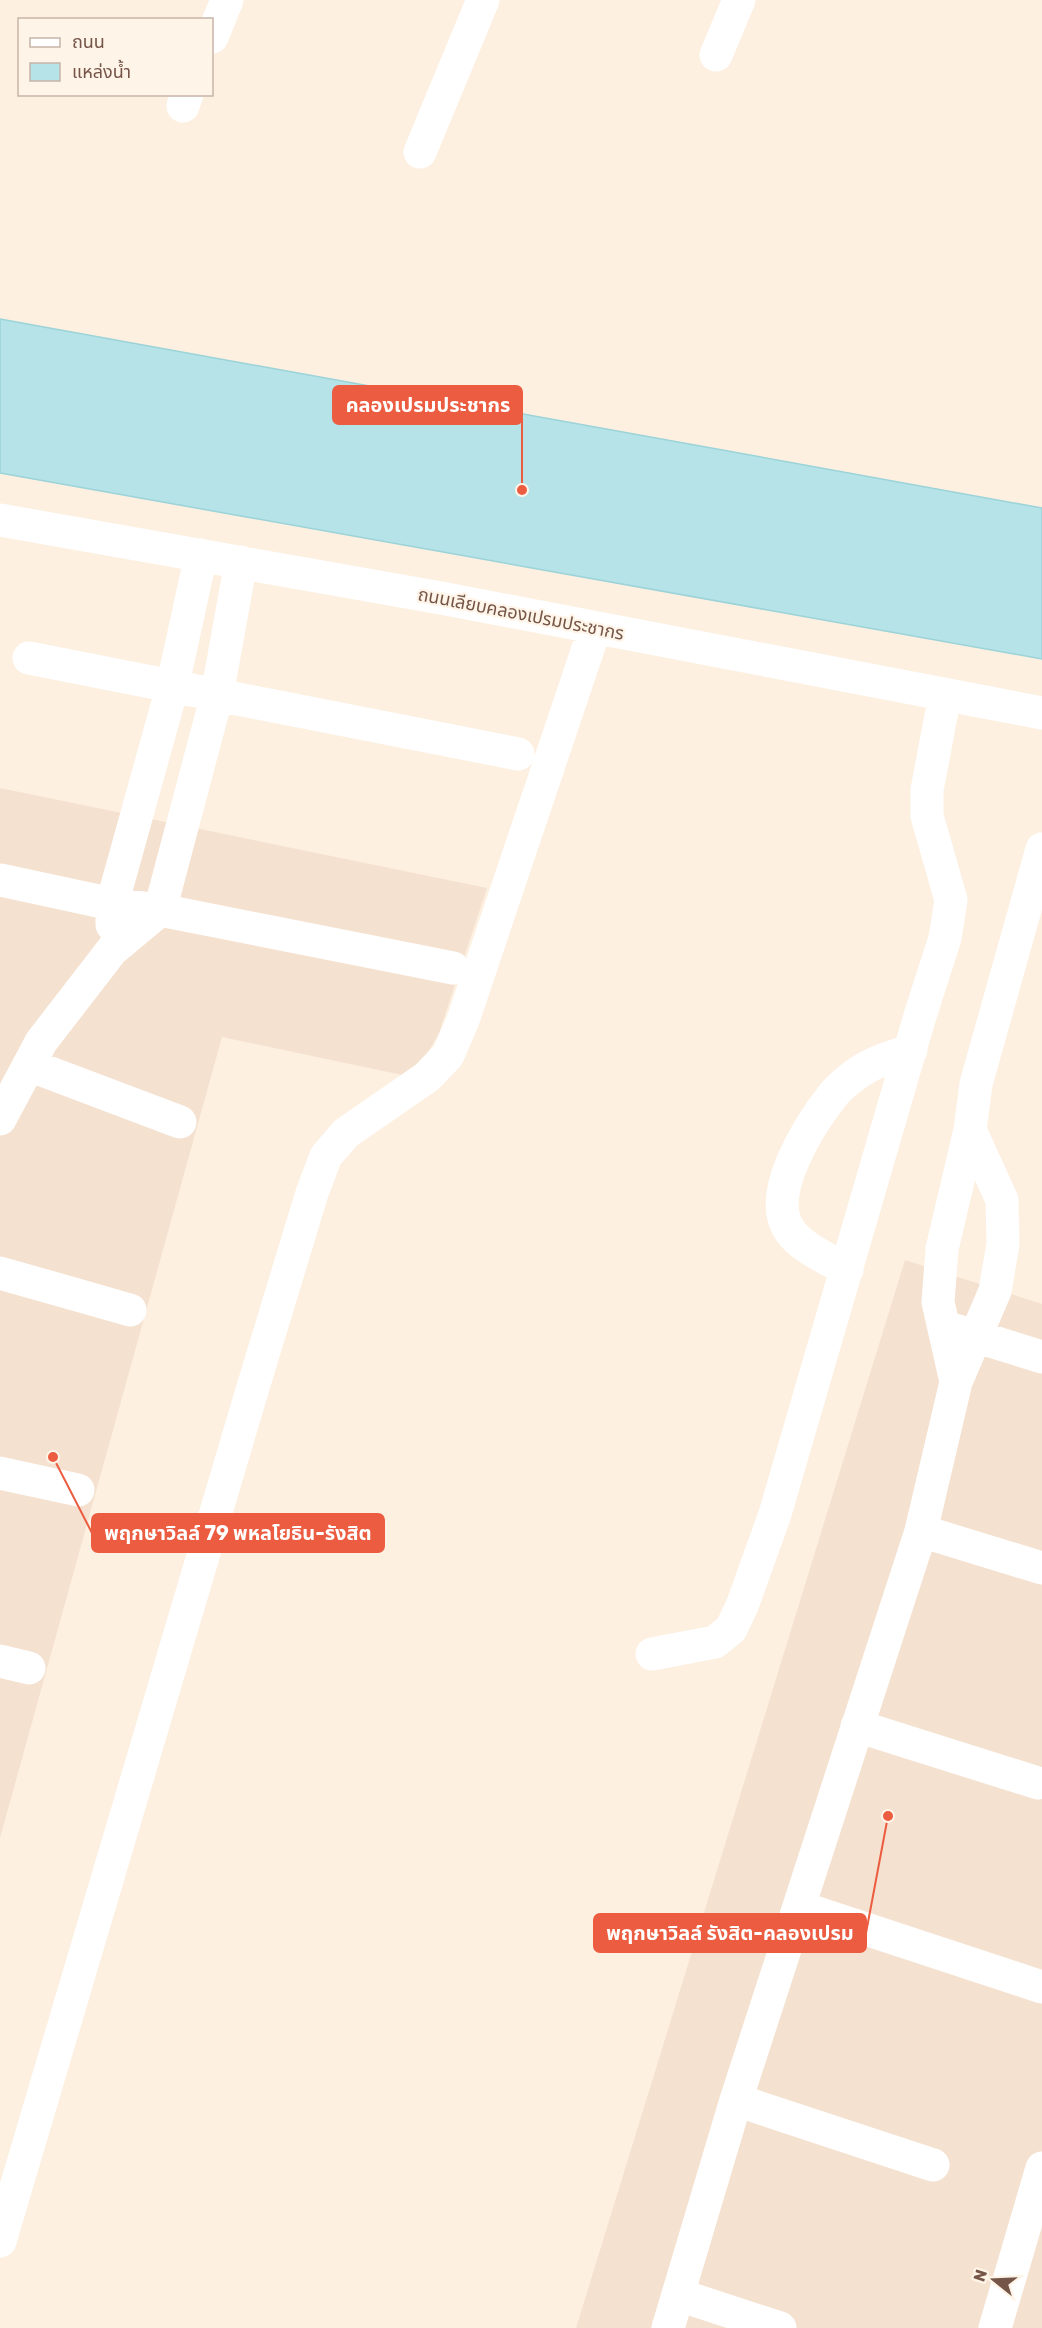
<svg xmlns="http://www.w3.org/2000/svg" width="1042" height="2328" font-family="Rubik,'Noto Sans Thai',sans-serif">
  <rect width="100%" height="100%" fill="#fdf0e1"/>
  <!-- residential -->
  <path fill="#f5e1cf" d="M 0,788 L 487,888 L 439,1033 L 427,1054 L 407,1076 L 222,1037 L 0,1838 Z
    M 905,1260 L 1042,1304 L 1042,2328 L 576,2328 Z"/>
  <!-- water -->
  <path fill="#b5e3e7" stroke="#9bd3d9" stroke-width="1.5" d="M 0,319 L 1042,508 L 1042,659 L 0,473 Z"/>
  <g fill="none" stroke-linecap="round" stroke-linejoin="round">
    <!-- minor -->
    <path stroke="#fff" stroke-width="33" d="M 212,37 L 227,0
      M 716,55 L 739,0
      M 183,106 L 187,94
      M 420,152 L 483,0
      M 0,520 L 441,598 L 1042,713
      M 29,658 L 518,754
      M 0,880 L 112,904 L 160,910 L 453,968
      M 112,925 L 112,904 L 172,688 L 201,555
      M 29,1065 L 180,1122
      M 0,1119 L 41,1042 L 112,950 L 160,910 L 217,695 L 241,562
      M 847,1270 C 829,1259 803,1249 790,1231 C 764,1195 810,1124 833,1095 C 840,1086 854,1075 864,1069 C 878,1060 896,1056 911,1050
      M 0,1273 L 130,1310
      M 955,1330 L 1042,1357
      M 956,1382 L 938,1302 L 942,1249 L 970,1130 L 976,1084 L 1042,849
      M 0,1473 L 78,1490
      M 921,1531 L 1042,1568
      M 652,1654 L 715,1642 L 731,1629 L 742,1606 L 775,1514 L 920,1016 L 945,938 L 951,900 L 927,816 L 927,790 L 945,695
      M 0,1661 L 29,1668
      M 857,1726 L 1038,1783
      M 799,1907 L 1042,1987
      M 736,2100 L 933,2165
      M 0,2241 L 254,1384 L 312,1193 L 326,1156 L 346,1133 L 427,1077 L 448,1055 L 463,1020 L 595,628
      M 679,2295 L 780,2328
      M 668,2328 L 736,2100 L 921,1531 L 956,1382 L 995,1291 L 1003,1244 L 1002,1200 L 970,1130
      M 995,2328 L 1042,2168"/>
  </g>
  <g text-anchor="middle" stroke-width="4.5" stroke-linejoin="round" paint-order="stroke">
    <!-- street labels -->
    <g font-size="18" fill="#755547" stroke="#fff4e8">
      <text transform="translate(521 614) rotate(11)" y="6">ถนนเลียบคลองเปรมประชากร</text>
    </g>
  </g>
  <!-- callouts -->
  <path fill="none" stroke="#ec5c40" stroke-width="2" d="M522 490L522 405M53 1457L92 1533M888 1816L866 1933"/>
  <g fill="#ec5c40" stroke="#fff4e8" stroke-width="2">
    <circle cx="522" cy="490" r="6"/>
    <circle cx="53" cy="1457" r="6"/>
    <circle cx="888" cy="1816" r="6"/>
  </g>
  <g fill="#ec5c40" stroke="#ec5c40" stroke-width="2">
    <rect x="333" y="386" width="189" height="38" rx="6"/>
    <rect x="92" y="1514" width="292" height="38" rx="6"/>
    <rect x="594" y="1914" width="272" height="38" rx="6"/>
  </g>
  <g font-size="20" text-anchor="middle" font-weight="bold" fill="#fff">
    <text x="428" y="412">คลองเปรมประชากร</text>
    <text x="238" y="1540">พฤกษาวิลล์ 79 พหลโยธิน-รังสิต</text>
    <text x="730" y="1940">พฤกษาวิลล์ รังสิต-คลองเปรม</text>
  </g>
  <!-- legend -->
  <rect x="18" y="18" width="195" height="78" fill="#fff4e8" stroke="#c8b4a8" stroke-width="1.5"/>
  <rect x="30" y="38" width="30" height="9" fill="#ffffff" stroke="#c8b4a8" stroke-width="1.5"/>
  <text x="72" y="48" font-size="18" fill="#755547">ถนน</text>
  <rect x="30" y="63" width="30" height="18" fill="#b5e3e7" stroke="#c8b4a8" stroke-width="1.5"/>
  <text x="72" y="78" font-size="18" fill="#755547">แหล่งน้ำ</text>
  <!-- north arrow -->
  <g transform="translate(994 2280) rotate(288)" stroke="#fff4e8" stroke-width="4.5" paint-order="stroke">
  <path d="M0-4.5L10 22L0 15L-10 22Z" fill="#755547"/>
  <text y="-9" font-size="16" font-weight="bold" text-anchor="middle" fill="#755547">N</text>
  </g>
</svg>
